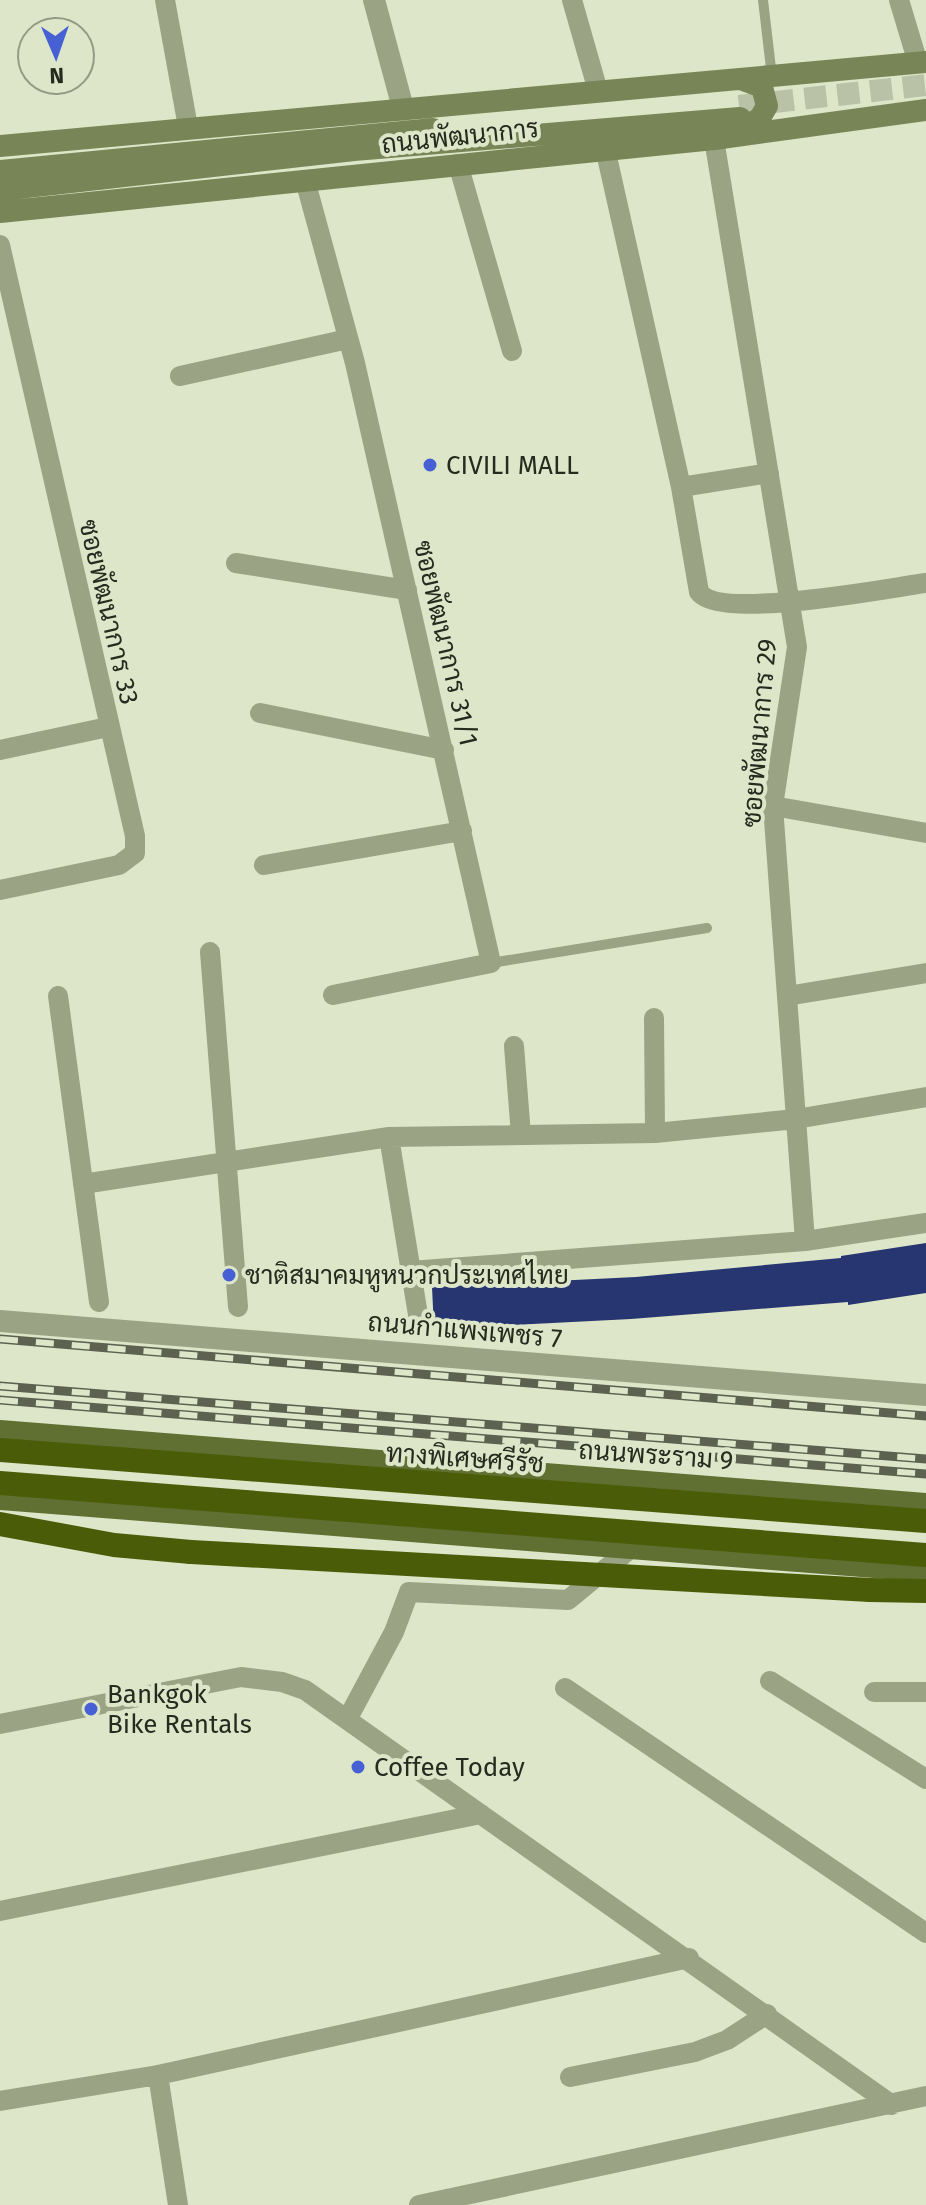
<svg xmlns="http://www.w3.org/2000/svg" width="926" height="2205" font-family="'Fira Sans',Sarabun,sans-serif">
  <rect width="100%" height="100%" fill="#dde6c8"/>
  <!-- building -->
  <path fill="#273570" d="M 926,1243 L 926,1293 L 848,1305 L 848,1302 L 631,1319 L 434,1329 L 432,1287 L 636,1277 L 841,1258 L 841,1256 Z"/>
  <g fill="none" stroke-linecap="round" stroke-linejoin="round">
    <!-- secondary-tunnel -->
    <path stroke="#b9c1a6" stroke-width="22" stroke-dasharray="22 11" stroke-linecap="butt" d="M 739,106 L 926,85"/>
    <!-- service -->
    <path stroke="#9aa484" stroke-width="10" d="M 763,0 L 772,77
      M 491,963 L 707,928"/>
    <!-- minor -->
    <path stroke="#9aa484" stroke-width="20" d="M 165,0 L 188,127
      M 572,0 L 598,91
      M 899,0 L 918,63
      M 714,139 L 797,647 L 773,806 L 805,1241
      M 605,148 L 681,487 L 699,592 C 720,621 887,588 926,583
      M 458,164 L 512,351
      M 305,180 L 355,363 L 491,963 L 333,995
      M 0,245 L 135,836 L 135,853 L 119,865 L 0,890
      M 180,376 L 348,339
      M 681,487 L 769,473
      M 236,563 L 407,590
      M 260,713 L 444,750
      M 0,750 L 108,727
      M 773,806 L 926,833
      M 264,865 L 462,831
      M 210,952 L 238,1307
      M 58,996 L 99,1302
      M 787,996 L 926,973
      M 654,1018 L 655,1133
      M 514,1046 L 521,1135
      M 389,1137 L 419,1321
      M 83,1184 L 389,1137 L 655,1133 L 796,1119 L 926,1097
      M 410,1271 L 805,1241 L 926,1223
      M 770,1681 L 926,1779
      M 565,1688 L 926,1933
      M 874,1692 L 926,1692
      M 348,1718 L 394,1632 L 409,1592 L 568,1600 L 631,1548
      M 0,1724 L 241,1677 L 282,1682 L 305,1690 L 892,2105
      M 0,1911 L 481,1814
      M 158,2075 L 178,2205
      M 570,2077 L 695,2052 L 727,2040 L 767,2014
      M 0,2101 L 158,2075 L 689,1958
      M 419,2205 L 926,2096"/>
    <!-- tertiary -->
    <path stroke="#9aa484" stroke-width="22" d="M 374,0 L 403,108
      M 0,1321 L 926,1395"/>
    <!-- secondary -->
    <path stroke="#788556" stroke-width="22" d="M 740,131 L 760,118 L 767,106 L 762,87 L 743,80
      M 0,146 L 926,62
      M 0,171 L 433,129
      M 0,190 L 354,150 L 740,118
      M 0,212 L 714,139 L 926,110"/>
    <!-- primary -->
    <path stroke="#606f32" stroke-width="22" d="M 0,1431 L 926,1504
      M 0,1499 L 926,1571"/>
    <!-- motorway -->
    <path stroke="#4b5c09" stroke-width="24" d="M 0,1450 L 926,1521
      M 0,1483 L 926,1555
      M 0,1524 L 114,1545 L 191,1552
      M 870,1590 L 926,1591"/>
    <!-- rail casing -->
    <g stroke="#5c6150" stroke-width="9">
      <path id="rail" d="M 0,1339 L 926,1416
        M 0,1386 L 926,1459
        M 0,1400 L 926,1474"/>
    </g>
    <!-- rail -->
    <use href="#rail" stroke="#dde6c8" stroke-width="6" stroke-dasharray="18" stroke-linecap="butt"/>
    <!-- motorway-bridge -->
    <path stroke="#4b5c09" stroke-width="24" d="M 191,1552 L 870,1590"/>
  </g>
  <!-- markers -->
  <g fill="#4761d5" stroke="#dde6c8" stroke-width="3">
    <circle cx="430" cy="465" r="8"/>
    <circle cx="229" cy="1275" r="8"/>
    <circle cx="91" cy="1709" r="8"/>
    <circle cx="358" cy="1767" r="8"/>
  </g>
  <g text-anchor="middle" stroke-width="8" stroke-linejoin="round" paint-order="stroke">
    <!-- street labels -->
    <g font-size="26" fill="#272b1f" stroke="#dde6c8">
      <text transform="translate(460 136) rotate(-6)" y="9">ถนนพัฒนาการ</text>
      <text transform="translate(109 612) rotate(77)" y="9">ซอยพัฒนาการ 33</text>
      <text transform="translate(446 643) rotate(77)" y="9">ซอยพัฒนาการ 31/1</text>
      <text transform="translate(759 733) rotate(-85)" y="9">ซอยพัฒนาการ 29</text>
      <text transform="translate(465 1330) rotate(5)" y="9">ถนนกำแพงเพชร 7</text>
      <text transform="translate(656 1455) rotate(4)" y="9">ถนนพระราม 9</text>
      <text transform="translate(465 1458) rotate(4)" y="9">ทางพิเศษศรีรัช</text>
    </g>
    <!-- poi labels -->
    <g font-size="26" fill="#272b1f" stroke="#dde6c8" text-anchor="start">
      <text x="446" y="474">CIVILI MALL</text>
      <text x="245" y="1284">ชาติสมาคมหูหนวกประเทศไทย</text>
      <text x="107" y="1703">Bankgok<tspan x="107" dy="30">Bike Rentals</tspan></text>
      <text x="374" y="1776">Coffee Today</text>
    </g>
  </g>
  <!-- north arrow -->
  <g transform="translate(56 56) rotate(178)"><circle r="38" fill="#dde6c8" stroke="#949b84" stroke-width="2"/>
  <path d="M0-6L14 30L0 20L-14 30Z" fill="#4761d5"/>
  <text y="-12" font-size="22" font-weight="bold" text-anchor="middle" fill="#272b1f">N</text>
  </g>
</svg>
